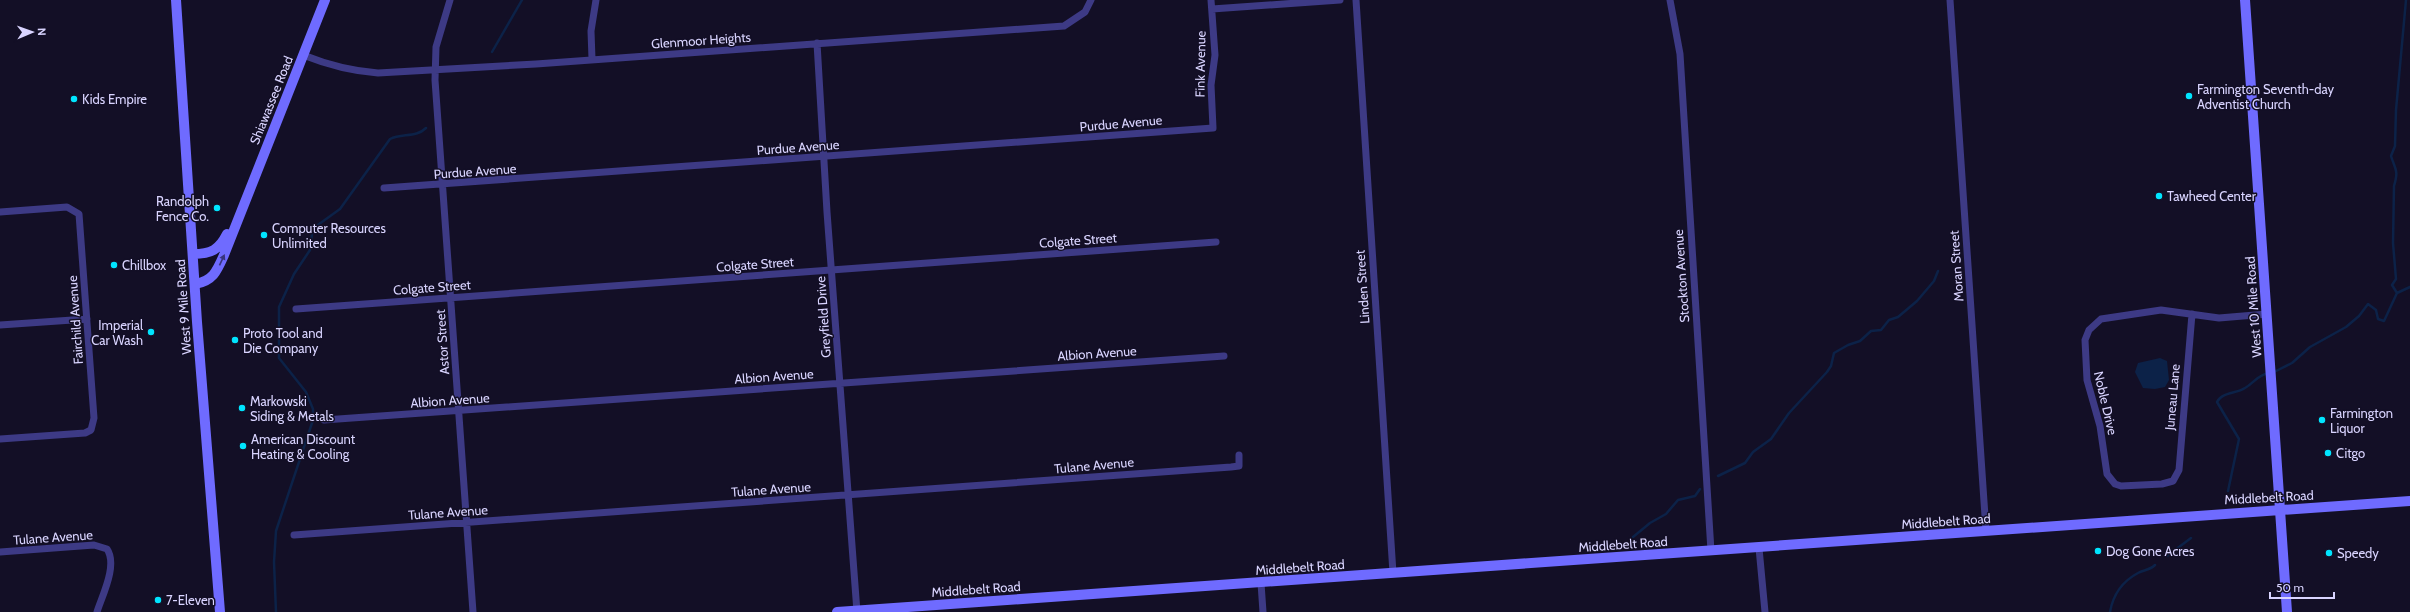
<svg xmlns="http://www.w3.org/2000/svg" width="2410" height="612" font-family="Cabin,sans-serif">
  <rect width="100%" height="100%" fill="#130f26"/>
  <!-- water -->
  <path fill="#0c2248" d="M 2160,358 L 2167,361 L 2169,380 L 2165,387 L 2155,389 L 2143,388 L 2135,372 L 2138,363 Z"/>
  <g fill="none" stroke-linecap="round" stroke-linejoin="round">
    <!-- stream -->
    <path stroke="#0c2248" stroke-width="2.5" d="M 492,52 L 522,0
      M 2397,293 L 2392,285 L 2396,279 L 2393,243 L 2394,186 C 2399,170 2395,169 2391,156 L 2395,146 L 2396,110 L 2406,0
      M 2274,372 L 2292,363 L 2310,347 L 2346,327 L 2359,316 L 2368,304 L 2376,310 L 2378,319 L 2384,321 L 2397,293 L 2410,287
      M 1718,476 L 1745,463 L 1753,452 L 1771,439 L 1789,413 L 1827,372 L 1831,366 L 1834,353 L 1848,345 L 1860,341 L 1871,331 L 1881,330 L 1889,320 L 1898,317 L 1917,301 L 1934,281 L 1938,271
      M 2228,491 L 2239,439 L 2217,402 C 2222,392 2236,394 2245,388 C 2254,383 2257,375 2269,373
      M 1633,537 L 1650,523 L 1666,514 L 1678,500 L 1695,496 L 1700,489
      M 2167,556 L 2191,538
      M 276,612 L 274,562 L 276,531 L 313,420 L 313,409 L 306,392 L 279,358 L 279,307 L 294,274 L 310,250 L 312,234 L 315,227 L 340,209 L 390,139 C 402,133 416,138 426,128
      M 2110,612 C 2113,595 2123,581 2138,573 C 2144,570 2150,570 2155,565"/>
    <!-- street -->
    <path stroke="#3d3a85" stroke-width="7" d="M 450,0 L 436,47 L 435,80 L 473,612
      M 1356,0 L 1393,573
      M 1670,0 L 1680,54 L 1711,551
      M 1950,0 L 1986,531
      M 1212,9 L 1340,0
      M 817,43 L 827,212 L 857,612
      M 303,55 C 328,65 351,71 378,73 L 536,64 L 1064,26 L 1085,12 L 1091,0
      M 592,59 L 591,31 L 596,0
      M 384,188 L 1213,128 L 1211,85 L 1215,55 L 1211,0
      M 0,212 L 67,207 L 79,214 L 94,418 L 91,430 L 85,433 L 0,439
      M 296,309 L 1216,242
      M 2192,314 L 2179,470 L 2173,481 L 2162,484 L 2121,486 L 2115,484 L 2107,474 L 2100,426 L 2087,380 L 2085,340 L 2089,330 L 2101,319 L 2161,310 L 2219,318 L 2267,314
      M 0,325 L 87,319
      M 324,420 L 1224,356
      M 294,535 L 1231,467 L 1239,466 L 1239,455
      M 1759,548 L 1765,612
      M 0,552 L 94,545 L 107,549 C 118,565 102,596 97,612
      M 1261,583 L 1263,612"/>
    <!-- secondary -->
    <path stroke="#6f6bff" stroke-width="10" d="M 176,0 L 197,322 L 220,612
      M 2245,0 L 2287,612
      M 193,254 C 211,254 219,250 227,234
      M 195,284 C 213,281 217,271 224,255 L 325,0
      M 837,612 L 2410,501"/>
  </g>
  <!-- one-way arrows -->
  <defs><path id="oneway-solid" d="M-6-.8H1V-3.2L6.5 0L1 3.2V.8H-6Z"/></defs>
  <use fill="#38347d" href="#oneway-solid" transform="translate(222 260) rotate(-65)"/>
  <!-- markers -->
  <g fill="#00e5ff" stroke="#130f26" stroke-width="1.5">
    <circle cx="2189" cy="96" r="4"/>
    <circle cx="74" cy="99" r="4"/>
    <circle cx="2159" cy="196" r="4"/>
    <circle cx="217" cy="208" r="4"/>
    <circle cx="264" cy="235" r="4"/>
    <circle cx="114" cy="265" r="4"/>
    <circle cx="151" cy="332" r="4"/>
    <circle cx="235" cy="340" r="4"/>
    <circle cx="242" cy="408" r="4"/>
    <circle cx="2322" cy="420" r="4"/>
    <circle cx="243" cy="446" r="4"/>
    <circle cx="2328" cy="453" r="4"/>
    <circle cx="2098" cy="551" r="4"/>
    <circle cx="2329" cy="553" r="4"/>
    <circle cx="158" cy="600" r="4"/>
  </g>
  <g text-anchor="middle" stroke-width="3" stroke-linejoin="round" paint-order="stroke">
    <!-- street labels -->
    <g font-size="13" fill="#d9d4ff" stroke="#130f26">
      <text transform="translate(701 40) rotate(-4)" y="5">Glenmoor Heights</text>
      <text transform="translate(1200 64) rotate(-89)" y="5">Fink Avenue</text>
      <text transform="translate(271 100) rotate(-68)" y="5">Shiawassee Road</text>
      <text transform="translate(1121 123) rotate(-5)" y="5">Purdue Avenue</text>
      <text transform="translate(798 147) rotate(-4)" y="5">Purdue Avenue</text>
      <text transform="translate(475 171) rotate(-4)" y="5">Purdue Avenue</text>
      <text transform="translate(1078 240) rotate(-4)" y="5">Colgate Street</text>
      <text transform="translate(755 264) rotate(-4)" y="5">Colgate Street</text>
      <text transform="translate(1956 266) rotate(-94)" y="5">Moran Street</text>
      <text transform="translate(1681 276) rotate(-94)" y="5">Stockton Avenue</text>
      <text transform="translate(432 287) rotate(-4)" y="5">Colgate Street</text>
      <text transform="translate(1362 287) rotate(-94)" y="5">Linden Street</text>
      <text transform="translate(183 307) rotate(-94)" y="5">West 9 Mile Road</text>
      <text transform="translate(2253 307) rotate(-94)" y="5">West 10 Mile Road</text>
      <text transform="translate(823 317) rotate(-94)" y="5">Greyfield Drive</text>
      <text transform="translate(75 320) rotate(-94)" y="5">Fairchild Avenue</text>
      <text transform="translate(442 342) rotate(-94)" y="5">Astor Street</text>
      <text transform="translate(1097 353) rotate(-4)" y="5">Albion Avenue</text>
      <text transform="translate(774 376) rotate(-4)" y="5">Albion Avenue</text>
      <text transform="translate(2172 397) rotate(-85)" y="5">Juneau Lane</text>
      <text transform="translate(450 400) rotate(-4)" y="5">Albion Avenue</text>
      <text transform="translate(2106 403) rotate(77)" y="5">Noble Drive</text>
      <text transform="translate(1094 465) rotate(-5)" y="5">Tulane Avenue</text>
      <text transform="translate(771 489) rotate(-4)" y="5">Tulane Avenue</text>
      <text transform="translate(2269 497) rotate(-3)" y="5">Middlebelt Road</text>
      <text transform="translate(448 512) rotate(-4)" y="5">Tulane Avenue</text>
      <text transform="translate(1946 521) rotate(-4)" y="5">Middlebelt Road</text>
      <text transform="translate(53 537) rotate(-4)" y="5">Tulane Avenue</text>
      <text transform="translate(1623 544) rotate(-4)" y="5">Middlebelt Road</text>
      <text transform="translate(1300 567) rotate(-4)" y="5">Middlebelt Road</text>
      <text transform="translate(976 589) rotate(-4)" y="5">Middlebelt Road</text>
    </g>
    <!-- poi labels -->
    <g font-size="13" fill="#d9d4ff" stroke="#130f26" text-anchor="start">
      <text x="2197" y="94">Farmington Seventh-day<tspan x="2197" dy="15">Adventist Church</tspan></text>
      <text x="82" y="104">Kids Empire</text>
      <text x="2167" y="201">Tawheed Center</text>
      <text x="209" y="206" text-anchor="end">Randolph<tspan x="209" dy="15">Fence Co.</tspan></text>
      <text x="272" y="233">Computer Resources<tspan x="272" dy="15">Unlimited</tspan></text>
      <text x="122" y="270">Chillbox</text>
      <text x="143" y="330" text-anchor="end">Imperial<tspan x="143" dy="15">Car Wash</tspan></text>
      <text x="243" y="338">Proto Tool and<tspan x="243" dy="15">Die Company</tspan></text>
      <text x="250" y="406">Markowski<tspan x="250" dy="15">Siding &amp; Metals</tspan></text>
      <text x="2330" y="418">Farmington<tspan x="2330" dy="15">Liquor</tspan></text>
      <text x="251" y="444">American Discount<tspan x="251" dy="15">Heating &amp; Cooling</tspan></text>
      <text x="2336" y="458">Citgo</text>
      <text x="2106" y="556">Dog Gone Acres</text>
      <text x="2337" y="558">Speedy</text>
      <text x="166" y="605">7-Eleven</text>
    </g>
  </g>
  <!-- north arrow -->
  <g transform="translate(32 32) rotate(88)" stroke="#130f26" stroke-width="3" paint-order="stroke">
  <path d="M0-3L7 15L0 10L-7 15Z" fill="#d9d4ff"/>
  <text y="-6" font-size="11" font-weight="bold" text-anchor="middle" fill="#d9d4ff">N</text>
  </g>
  <!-- scale -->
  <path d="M2270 592v6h64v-6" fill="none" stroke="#d9d4ff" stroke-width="2"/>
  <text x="2276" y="592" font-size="12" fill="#d9d4ff" stroke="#130f26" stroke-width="3" paint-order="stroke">50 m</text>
</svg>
